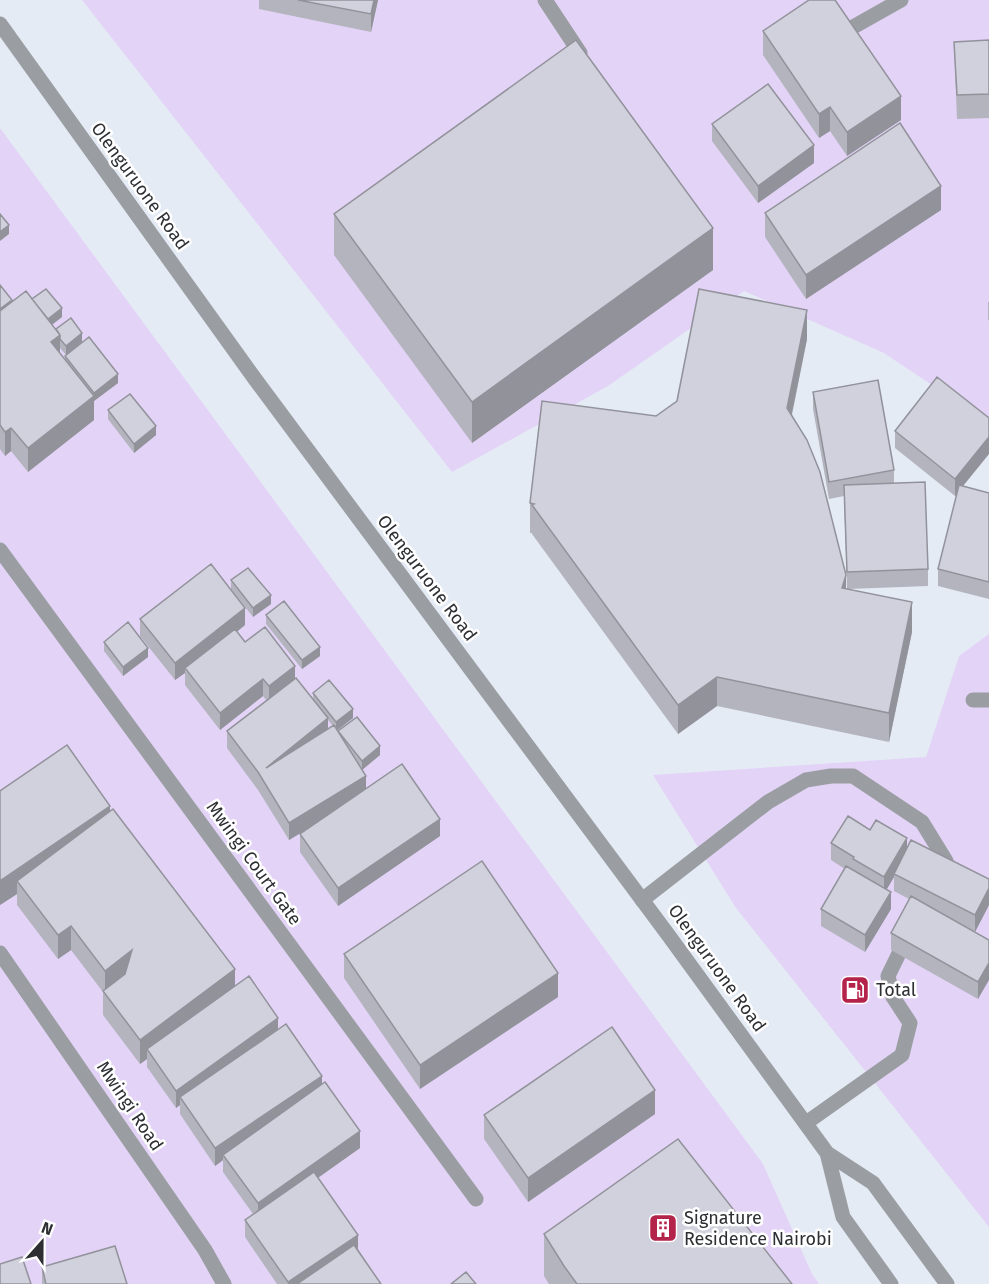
<svg xmlns="http://www.w3.org/2000/svg" width="989" height="1284" font-family="'Fira Sans',sans-serif">
  <rect width="100%" height="100%" fill="#e4ebf5"/>
  <!-- green -->
  <path fill="#e3d3f7" d="M 82,0 L 989,0 L 989,423 L 884,353 L 744,291 L 608,386 L 452,472 Z
    M 0,128 L 763,1164 L 812,1274 L 819,1284 L 0,1284 Z
    M 989,634 L 989,1227 L 736,908 L 653,775 L 926,757 L 959,656 Z"/>
  <g fill="none" stroke-linecap="round" stroke-linejoin="round">
    <!-- service -->
    <path stroke="#9a9ea2" stroke-width="15" d="M 846,31 L 901,0
      M 642,900 L 768,802 L 806,780 L 831,776 L 853,776 L 922,822 L 946,861 L 940,873
      M 806,1123 L 902,1055 L 910,1023 L 893,997 L 888,976 L 907,937"/>
    <!-- minor -->
    <path stroke="#9a9ea2" stroke-width="15" d="M 545,0 L 580,53
      M 0,550 L 476,1199
      M 973,700 L 989,700
      M 0,953 L 205,1250 L 224,1284"/>
    <!-- tertiary -->
    <path stroke="#9a9ea2" stroke-width="15" d="M 0,24 L 255,379 L 669,936 L 827,1153 L 873,1183 L 947,1284
      M 827,1153 L 843,1217 L 891,1284"/>
  </g>
  <!-- wall -->
  <path fill="#b3b4be" fill-rule="evenodd" d="M 259,0 L 378,0 L 371,32 L 259,9 Z
    M 763,31 L 901,120 L 847,156 L 830,131 L 819,138 L 763,55 Z
    M 989,40 L 989,118 L 957,119 L 954,42 Z
    M 712,124 L 814,163 L 758,203 L 712,141 Z
    M 941,210 L 806,299 L 765,237 L 765,213 Z
    M 334,214 L 713,270 L 472,443 L 334,255 Z
    M 0,285 L 12,302 L 32,299 L 62,317 L 52,325 L 56,329 L 82,342 L 66,355 L 60,348 L 60,354 L 65,360 L 65,356 L 118,383 L 94,401 L 94,420 L 28,472 L 11,451 L 5,456 L 0,449 Z
    M 988,302 L 989,302 L 989,321 L 988,319 Z
    M 807,339 L 792,415 L 846,588 L 847,589 L 844,496 L 829,499 L 813,409 L 813,392 L 894,470 L 894,483 L 928,569 L 928,586 L 848,589 L 912,632 L 889,742 L 717,706 L 678,734 L 532,534 L 532,533 L 530,533 L 530,503 L 656,416 Z
    M 108,410 L 156,435 L 134,453 L 108,419 Z
    M 895,431 L 963,486 L 989,493 L 989,599 L 938,586 L 938,569 L 957,494 L 955,496 L 895,448 Z
    M 231,580 L 271,604 L 253,617 L 231,589 Z
    M 266,615 L 320,656 L 302,669 L 266,624 Z
    M 140,619 L 245,625 L 237,632 L 245,642 L 295,679 L 313,700 L 313,693 L 353,718 L 338,730 L 338,731 L 380,755 L 362,770 L 366,789 L 440,836 L 338,906 L 300,852 L 300,834 L 306,830 L 289,840 L 258,790 L 227,748 L 227,731 L 267,701 L 263,696 L 220,730 L 185,685 L 185,673 L 175,680 L 140,636 ZM 328,720 L 333,726 L 328,729 Z
    M 104,642 L 148,657 L 123,676 L 104,651 Z
    M 0,791 L 110,811 L 235,986 L 278,1029 L 322,1085 L 360,1148 L 318,1178 L 358,1249 L 381,1284 L 277,1284 L 245,1237 L 245,1220 L 253,1214 L 223,1172 L 223,1160 L 215,1166 L 180,1114 L 180,1105 L 176,1108 L 147,1067 L 147,1059 L 140,1064 L 103,1015 L 103,992 L 71,950 L 58,959 L 17,905 L 17,894 L 0,905 Z
    M 870,830 L 907,848 L 989,905 L 975,932 L 989,940 L 978,999 L 891,950 L 891,933 L 909,899 L 894,891 L 894,877 L 886,890 L 891,909 L 865,952 L 821,926 L 821,909 L 845,869 L 831,860 L 831,843 Z
    M 344,954 L 558,997 L 420,1089 L 344,978 Z
    M 655,1114 L 528,1202 L 484,1139 L 484,1115 Z
    M 544,1234 L 792,1284 L 549,1284 L 544,1276 Z
    M 42,1267 L 127,1284 L 42,1284 Z"/>
  <!-- shaded-wall -->
  <path fill="#92929b" d="M 374,0 L 378,0 L 371,32 L 371,14 Z
    M 901,96 L 901,120 L 847,156 L 847,132 Z
    M 830,107 L 830,131 L 819,138 L 819,114 Z
    M 814,145 L 814,163 L 758,203 L 758,186 Z
    M 941,186 L 941,210 L 806,299 L 806,275 Z
    M 9,225 L 9,234 L 0,241 L 0,232 Z
    M 713,228 L 713,270 L 472,443 L 472,402 Z
    M 12,300 L 12,317 L 0,326 L 0,309 Z
    M 62,308 L 62,317 L 46,329 L 46,320 Z
    M 807,310 L 807,339 L 787,437 L 787,408 Z
    M 82,333 L 82,342 L 66,355 L 66,346 Z
    M 60,335 L 60,359 L 51,342 Z
    M 118,374 L 118,383 L 94,401 L 94,420 L 28,472 L 28,448 L 94,396 L 94,393 Z
    M 156,426 L 156,435 L 134,453 L 134,444 Z
    M 11,428 L 11,451 L 5,456 L 5,432 Z
    M 989,437 L 989,454 L 955,496 L 955,479 Z
    M 846,575 L 846,605 L 842,588 Z
    M 271,595 L 271,604 L 253,617 L 253,608 Z
    M 912,602 L 912,632 L 889,742 L 889,713 Z
    M 245,608 L 245,625 L 187,671 L 185,668 L 185,673 L 175,680 L 175,663 Z
    M 320,647 L 320,656 L 302,669 L 302,660 Z
    M 148,648 L 148,657 L 123,676 L 123,667 Z
    M 295,666 L 295,683 L 269,703 L 269,686 Z
    M 717,677 L 717,706 L 678,734 L 678,705 Z
    M 263,679 L 263,696 L 220,730 L 220,713 Z
    M 353,709 L 353,718 L 336,731 L 336,722 Z
    M 328,718 L 328,736 L 266,768 Z
    M 380,746 L 380,755 L 362,770 L 362,761 Z
    M 366,776 L 366,793 L 289,840 L 289,823 Z
    M 110,806 L 110,830 L 17,881 L 17,894 L 0,905 L 0,881 Z
    M 440,819 L 440,836 L 338,906 L 338,888 Z
    M 907,838 L 907,855 L 894,874 L 894,877 L 884,894 L 884,877 Z
    M 989,888 L 989,905 L 975,932 L 975,915 Z
    M 891,892 L 891,909 L 865,952 L 865,935 Z
    M 71,926 L 71,950 L 58,959 L 58,935 Z
    M 132,950 L 132,974 L 105,995 L 105,971 Z
    M 989,963 L 989,980 L 978,999 L 978,982 Z
    M 235,969 L 235,993 L 147,1049 L 147,1059 L 140,1064 L 140,1040 Z
    M 558,973 L 558,997 L 420,1089 L 420,1065 Z
    M 278,1018 L 278,1035 L 180,1097 L 180,1105 L 176,1108 L 176,1091 Z
    M 322,1076 L 322,1093 L 223,1155 L 223,1160 L 215,1166 L 215,1148 Z
    M 655,1090 L 655,1114 L 528,1202 L 528,1178 Z
    M 360,1131 L 360,1148 L 258,1220 L 258,1203 Z
    M 358,1235 L 358,1252 L 311,1284 L 288,1284 L 288,1282 Z"/>
  <!-- building -->
  <path fill="#d0d1dd" stroke="#92929b" stroke-width="1.5" d="M 298,0 L 374,0 L 371,14 Z
    M 809,0 L 835,0 L 901,96 L 847,132 L 830,107 L 819,114 L 763,31 Z
    M 576,40 L 713,228 L 472,402 L 334,214 Z
    M 989,40 L 989,94 L 957,95 L 954,42 Z
    M 768,84 L 814,145 L 758,186 L 712,124 Z
    M 900,123 L 941,186 L 806,275 L 765,213 Z
    M 0,214 L 9,225 L 0,232 Z
    M 0,285 L 12,300 L 0,309 Z
    M 46,289 L 62,308 L 48,319 L 32,299 Z
    M 699,289 L 807,310 L 787,408 L 807,440 L 820,472 L 846,575 L 842,588 L 912,602 L 889,713 L 717,677 L 678,705 L 532,505 L 534,504 L 530,503 L 542,401 L 656,416 L 677,401 Z
    M 26,291 L 60,335 L 51,342 L 94,396 L 28,448 L 11,428 L 5,432 L 0,425 L 0,311 Z
    M 71,318 L 82,333 L 66,346 L 60,339 L 60,335 L 56,329 Z
    M 89,337 L 118,374 L 94,393 L 65,356 Z
    M 937,377 L 989,418 L 989,437 L 955,479 L 895,431 Z
    M 878,380 L 894,470 L 829,482 L 813,392 Z
    M 130,394 L 156,426 L 134,444 L 108,410 Z
    M 925,482 L 928,569 L 847,572 L 844,485 Z
    M 959,485 L 989,493 L 989,582 L 938,569 Z
    M 211,564 L 245,608 L 175,663 L 140,619 Z
    M 248,568 L 271,595 L 253,608 L 231,580 Z
    M 284,601 L 320,647 L 302,660 L 266,615 Z
    M 128,622 L 148,648 L 123,667 L 104,642 Z
    M 265,627 L 295,666 L 269,686 L 263,679 L 220,713 L 185,668 L 235,629 L 245,642 Z
    M 296,678 L 328,718 L 266,768 L 334,725 L 366,776 L 289,823 L 258,772 L 227,731 Z
    M 329,680 L 353,709 L 336,722 L 313,693 Z
    M 357,717 L 380,746 L 362,761 L 338,731 Z
    M 67,745 L 110,806 L 0,881 L 0,791 Z
    M 402,764 L 440,819 L 338,888 L 300,834 Z
    M 113,809 L 235,969 L 140,1040 L 103,991 L 125,974 L 132,950 L 105,971 L 71,926 L 58,935 L 17,881 Z
    M 848,816 L 870,830 L 876,820 L 907,838 L 884,877 L 853,859 L 854,857 L 831,843 Z
    M 911,840 L 989,879 L 989,888 L 975,915 L 894,874 Z
    M 482,861 L 558,973 L 420,1065 L 344,954 Z
    M 846,866 L 891,892 L 865,935 L 821,909 Z
    M 911,896 L 989,940 L 989,963 L 978,982 L 891,933 Z
    M 249,976 L 278,1018 L 176,1091 L 147,1049 Z
    M 286,1024 L 322,1076 L 215,1148 L 180,1097 Z
    M 612,1027 L 655,1090 L 528,1178 L 484,1115 Z
    M 325,1082 L 360,1131 L 258,1203 L 223,1155 Z
    M 678,1139 L 792,1284 L 577,1284 L 564,1266 L 544,1234 Z
    M 314,1172 L 358,1235 L 288,1282 L 245,1220 Z
    M 354,1245 L 381,1284 L 297,1284 Z
    M 115,1246 L 127,1284 L 46,1284 L 42,1267 Z
    M 22,1257 L 31,1284 L 0,1284 L 0,1264 Z
    M 466,1272 L 476,1284 L 451,1284 Z"/>
  <!-- icons -->
  <defs>
    <g id="fuel-square" transform="scale(1.5)"><rect x="-9" y="-9" width="18" height="18" rx="4" fill="#b42349" stroke="#fff"/><path d="M-5.5-6h7V0h2V4h1.3V-2.5L3-4.5l.8-.8L6-3V5H2.5V1h-1V6h-7ZM-4.2-4.7v3.2H.2V-4.7Z" fill="#fff"/></g>
    <g id="building-square" transform="scale(1.5)"><rect x="-9" y="-9" width="18" height="18" rx="4" fill="#b42349" stroke="#fff"/><path d="M-4-6H4V6H1V3H-1V6H-4ZM-2.5-4.3h1.7v1.8h-1.7ZM.8-4.3h1.7v1.8H.8ZM-2.5-1h1.7V.8h-1.7ZM.8-1h1.7V.8H.8Z" fill="#fff"/></g>
  </defs>
  <g fill-rule="evenodd">
    <use href="#fuel-square" x="855" y="990"/>
    <use href="#building-square" x="663" y="1228"/>
  </g>
  <g text-anchor="middle" stroke-width="5" stroke-linejoin="round" paint-order="stroke">
    <!-- street labels -->
    <g font-size="18" fill="#2d2f33" stroke="#fff">
      <text transform="translate(140 186) rotate(54)" y="6">Olenguruone Road</text>
      <text transform="translate(427 578) rotate(53)" y="6">Olenguruone Road</text>
      <text transform="translate(254 863) rotate(54)" y="6">Mwingi Court Gate</text>
      <text transform="translate(717 968) rotate(54)" y="6">Olenguruone Road</text>
      <text transform="translate(130 1106) rotate(56)" y="6">Mwingi Road</text>
    </g>
    <!-- poi labels -->
    <g font-size="18" fill="#2d2f33" stroke="#fff" text-anchor="start">
      <text x="876" y="996">Total</text>
      <text x="684" y="1224">Signature<tspan x="684" dy="21">Residence Nairobi</tspan></text>
    </g>
  </g>
  <!-- north arrow -->
  <g transform="translate(42 1242) rotate(21)" stroke="#ffffff" stroke-width="4.5" paint-order="stroke">
  <path d="M0-4.5L10 22L0 15L-10 22Z" fill="#2d2f33"/>
  <text y="-9" font-size="16" font-weight="bold" text-anchor="middle" fill="#2d2f33">N</text>
  </g>
</svg>
